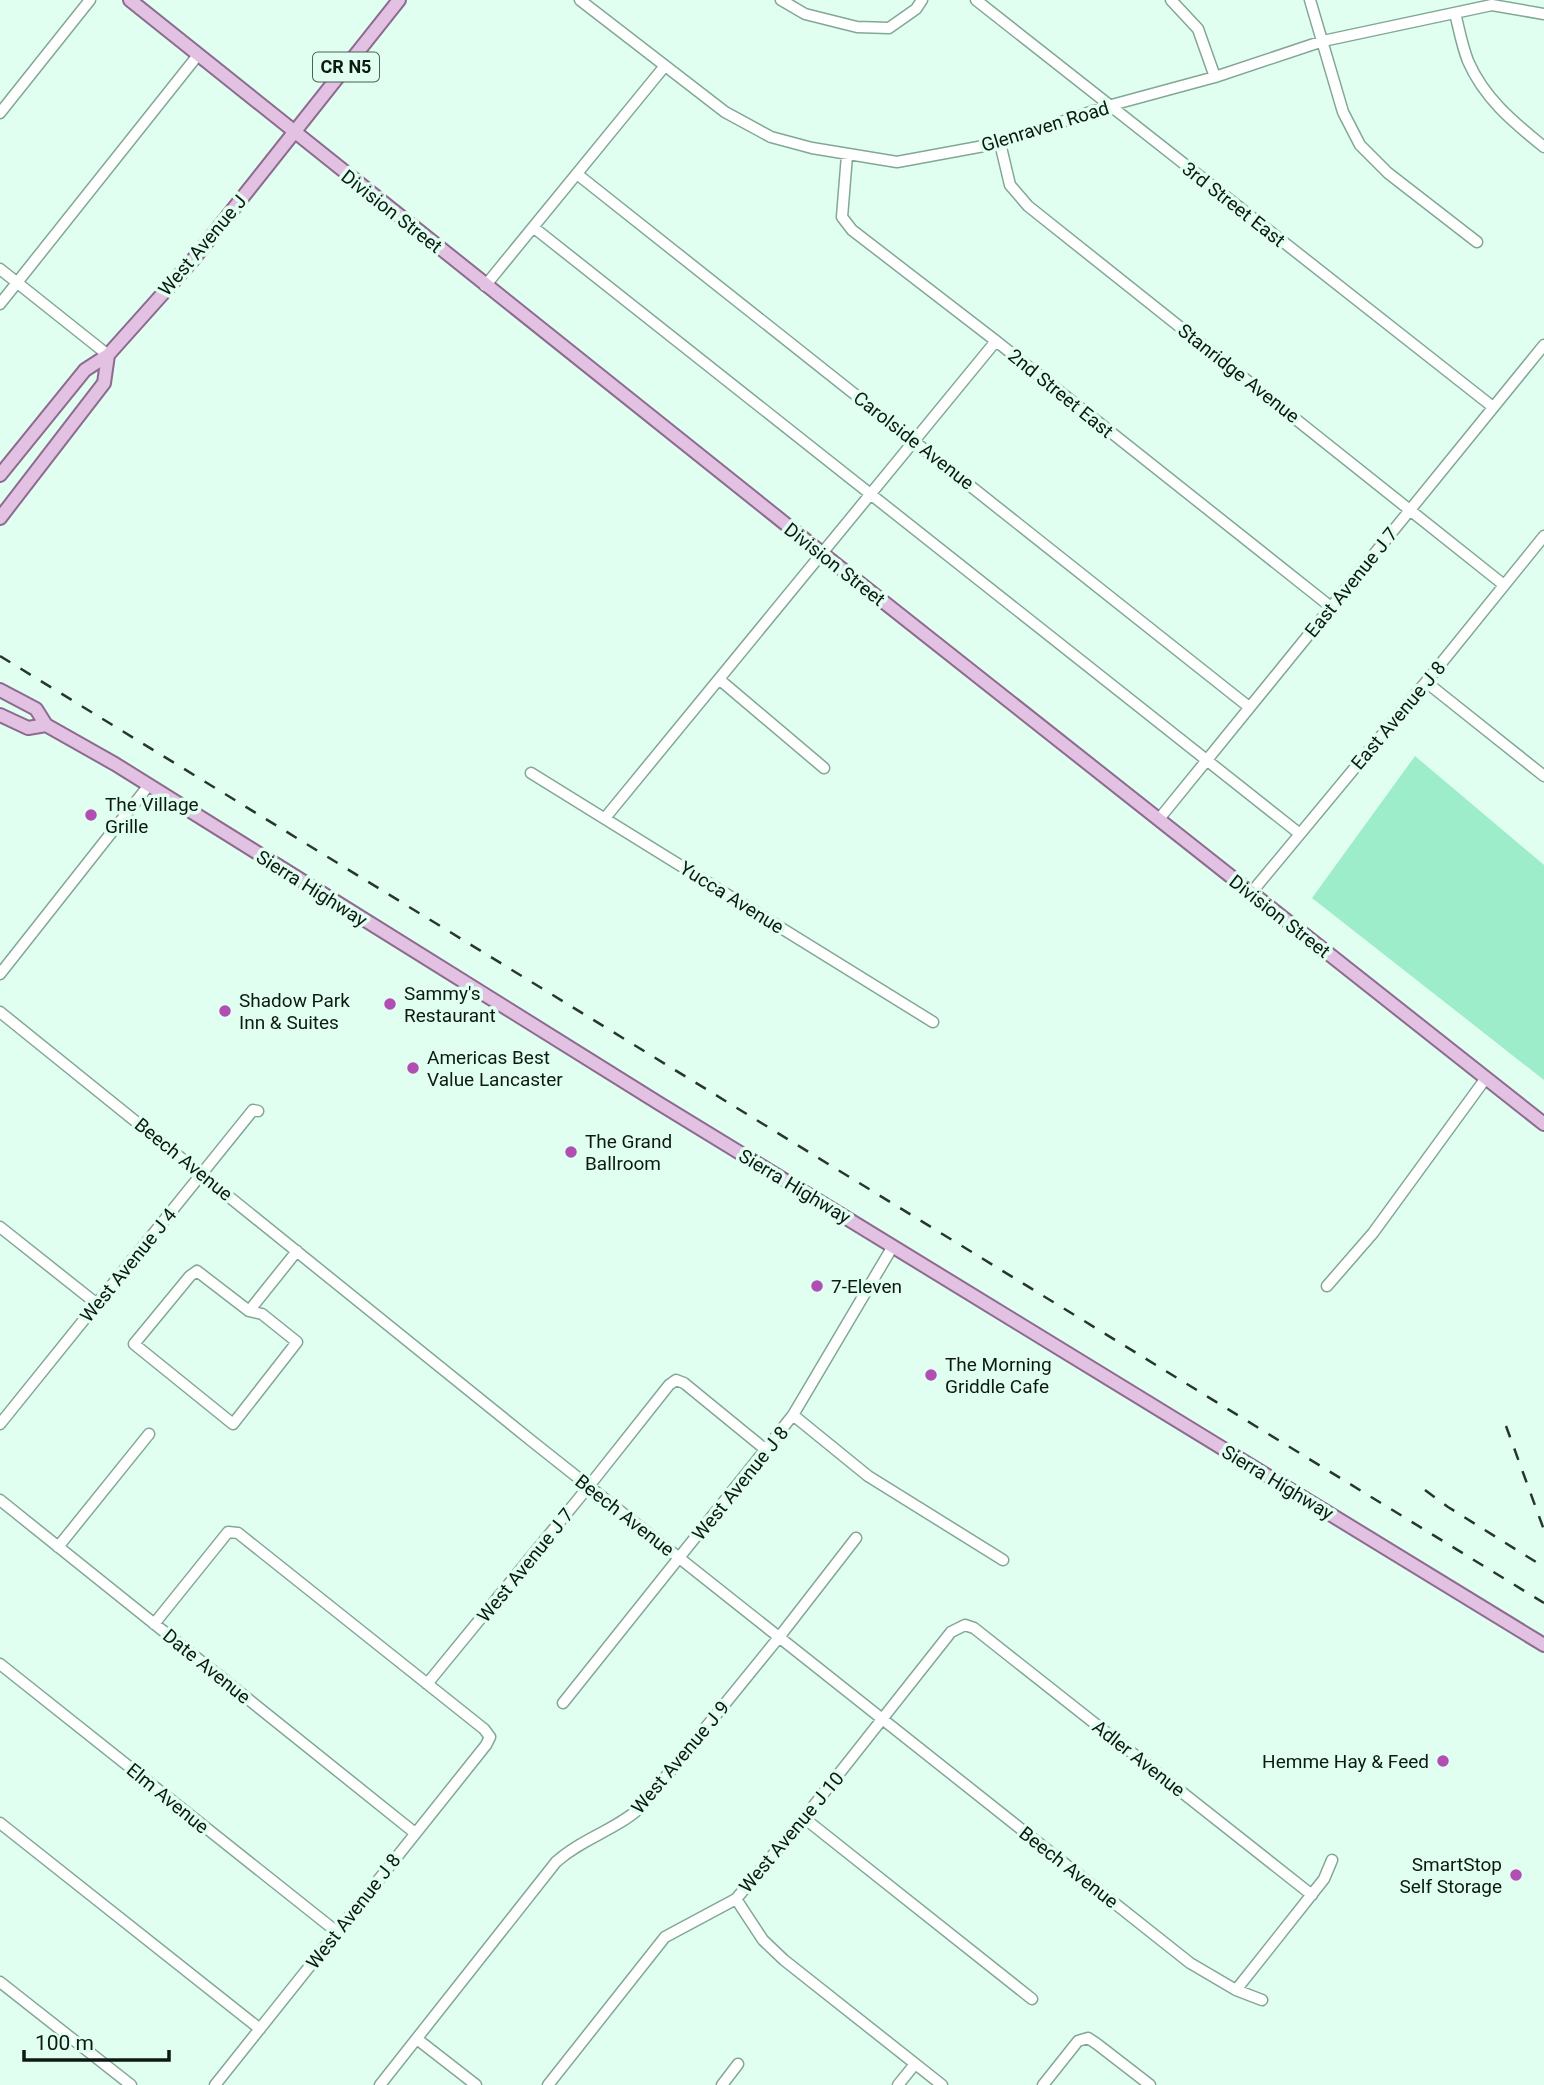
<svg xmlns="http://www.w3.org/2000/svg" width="1544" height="2085" font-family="Roboto,sans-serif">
  <rect width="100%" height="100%" fill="#e1fff0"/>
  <!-- green -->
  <path fill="#9dedca" d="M 1415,756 L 1544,865 L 1544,1080 L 1312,898 Z"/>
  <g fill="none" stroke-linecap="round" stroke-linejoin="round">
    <!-- minor casing -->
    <g stroke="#83a796" stroke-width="13">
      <path id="minor" d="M 580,0 L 725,112 L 771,137 L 812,148 L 897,162 L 1000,143 L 1108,106 L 1215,77 L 1323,41 L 1492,5 L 1544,14
        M 781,0 L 805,14 L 857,27 L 889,28 L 916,9 L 922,0
        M 976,0 L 1493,407
        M 1171,0 L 1198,29 L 1215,77
        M 1310,0 L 1343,112 L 1360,145 L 1388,173 L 1477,242
        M 1455,13 C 1459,29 1462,46 1468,61 C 1484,98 1513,122 1544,147
        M 0,113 L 90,0
        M 1000,143 L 1010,185 L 1028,206 L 1504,585
        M 847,155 L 842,217 L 852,230 L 996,341 L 1331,607
        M 577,174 L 1249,707
        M 533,227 L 1300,834
        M 0,269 L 108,355
        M 485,286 L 664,67
        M 0,304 L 198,55
        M 720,680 L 824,768
        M 1426,682 L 1544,776
        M 531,773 L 933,1022
        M 605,818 L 996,341
        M 1159,819 L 1544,345
        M 1251,893 L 1426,682 L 1544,536
        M 0,974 L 149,785
        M 0,1012 L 533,1442 L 1190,1963 L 1236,1990 L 1262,2000
        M 0,1227 L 97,1304
        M 197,1271 L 249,1311 L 262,1314 L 297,1342 L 233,1424 L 134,1344 L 190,1276 Z
        M 1327,1286 L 1373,1233 L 1486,1078
        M 249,1311 L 297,1251
        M 793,1415 L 868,1476 L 1003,1560
        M 0,1424 L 253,1110 L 258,1111
        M 0,1500 L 415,1833
        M 58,1547 L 149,1434
        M 154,1624 L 228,1532 L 238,1533 L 484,1729 L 490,1737 L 486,1745 L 215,2085
        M 0,1664 L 337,1932
        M 427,1684 L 589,1486 L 669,1385 L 676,1380 L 684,1383 L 766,1450
        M 563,1703 L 793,1415 L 893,1246
        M 804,1818 L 1032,1999
        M 0,1823 L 260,2029
        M 736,1899 L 763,1940 L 784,1960 L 942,2085
        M 0,1982 L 131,2085
        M 1236,1990 L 1324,1879 L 1332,1860
        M 417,2039 L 476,2085
        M 380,2085 L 556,1862 C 581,1839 616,1830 641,1807 L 780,1636 L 856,1538
        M 548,2085 L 665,1937 L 736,1899 L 804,1818 L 951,1632 L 965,1625 L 974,1628 L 1312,1895
        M 722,2085 L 738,2064
        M 898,2085 L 915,2064
        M 1043,2085 L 1078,2041 L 1088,2038 L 1097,2044 L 1150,2085"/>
    </g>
    <!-- major casing -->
    <g stroke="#8c6b8f" stroke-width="16">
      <path id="major" d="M 130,0 C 599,378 1071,751 1544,1124
        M 0,475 L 85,370 L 108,355 L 192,261 L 399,0
        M 0,518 L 104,383 L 108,355
        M 0,690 L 36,709 L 46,725 L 115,764 L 660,1104 L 1544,1645
        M 0,715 L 28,728 L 46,725"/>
    </g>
    <!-- minor -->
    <use href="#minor" stroke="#fff" stroke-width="10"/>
    <!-- major -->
    <use href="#major" stroke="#e3c1e3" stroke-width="12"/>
    <!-- rail -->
    <path stroke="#27362f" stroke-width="2.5" stroke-dasharray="12 12" stroke-linecap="butt" d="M 0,656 L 1544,1603
      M 1506,1426 L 1544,1530
      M 1425,1490 L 1448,1507 L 1544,1567"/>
  </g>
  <!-- markers -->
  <g fill="#b04eb4" stroke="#e1fff0" stroke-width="2.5">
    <circle cx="91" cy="815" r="7"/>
    <circle cx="390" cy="1004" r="7"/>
    <circle cx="225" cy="1011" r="7"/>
    <circle cx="413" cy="1068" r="7"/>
    <circle cx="571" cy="1152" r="7"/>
    <circle cx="817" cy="1286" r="7"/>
    <circle cx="931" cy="1375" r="7"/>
    <circle cx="1443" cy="1761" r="7"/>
    <circle cx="1516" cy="1875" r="7"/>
  </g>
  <g text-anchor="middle" stroke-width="7" stroke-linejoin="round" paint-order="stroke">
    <!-- shield labels -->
    <rect fill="#e1fff0" stroke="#4d5f56" stroke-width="2" x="313" y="52.5" width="66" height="29" rx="5"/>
    <g font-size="18" font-weight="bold" fill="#0d1a14">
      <text x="346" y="73">CR N5</text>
    </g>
    <!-- street labels -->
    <g font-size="19" fill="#0d1a14" stroke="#e1fff0">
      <text transform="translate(1045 126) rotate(-17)" y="7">Glenraven Road</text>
      <text transform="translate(1234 204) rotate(38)" y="7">3rd Street East</text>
      <text transform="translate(392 211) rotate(38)" y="7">Division Street</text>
      <text transform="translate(202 245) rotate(-50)" y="7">West Avenue J</text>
      <text transform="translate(1239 373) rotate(38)" y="7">Stanridge Avenue</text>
      <text transform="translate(1061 393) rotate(39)" y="7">2nd Street East</text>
      <text transform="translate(914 440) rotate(38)" y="7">Carolside Avenue</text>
      <text transform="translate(835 564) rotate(38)" y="7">Division Street</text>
      <text transform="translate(1351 582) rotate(-51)" y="7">East Avenue J 7</text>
      <text transform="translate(1398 715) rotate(-50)" y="7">East Avenue J 8</text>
      <text transform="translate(312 888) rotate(32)" y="7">Sierra Highway</text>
      <text transform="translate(732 897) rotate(32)" y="7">Yucca Avenue</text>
      <text transform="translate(1280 916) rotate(38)" y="7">Division Street</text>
      <text transform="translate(184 1159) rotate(39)" y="7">Beech Avenue</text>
      <text transform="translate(795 1186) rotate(31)" y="7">Sierra Highway</text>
      <text transform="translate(128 1265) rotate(-51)" y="7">West Avenue J 4</text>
      <text transform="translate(1278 1482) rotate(31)" y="7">Sierra Highway</text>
      <text transform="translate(740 1483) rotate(-51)" y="7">West Avenue J 8</text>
      <text transform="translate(625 1515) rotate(38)" y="7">Beech Avenue</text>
      <text transform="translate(525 1565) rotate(-51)" y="7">West Avenue J 7</text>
      <text transform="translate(207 1666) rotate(39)" y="7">Date Avenue</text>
      <text transform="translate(680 1757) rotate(-50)" y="7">West Avenue J 9</text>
      <text transform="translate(1139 1758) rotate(38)" y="7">Adler Avenue</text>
      <text transform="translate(168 1798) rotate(39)" y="7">Elm Avenue</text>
      <text transform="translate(791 1832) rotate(-50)" y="7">West Avenue J 10</text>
      <text transform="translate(1069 1867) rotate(38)" y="7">Beech Avenue</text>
      <text transform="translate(353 1911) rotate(-52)" y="7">West Avenue J 8</text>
    </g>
    <!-- poi labels -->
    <g font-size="19" fill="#0d1a14" stroke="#e1fff0" text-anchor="start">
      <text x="105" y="811">The Village<tspan x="105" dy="22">Grille</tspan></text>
      <text x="404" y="1000">Sammy's<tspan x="404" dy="22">Restaurant</tspan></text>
      <text x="239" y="1007">Shadow Park<tspan x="239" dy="22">Inn &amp; Suites</tspan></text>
      <text x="427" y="1064">Americas Best<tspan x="427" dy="22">Value Lancaster</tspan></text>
      <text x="585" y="1148">The Grand<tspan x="585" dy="22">Ballroom</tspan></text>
      <text x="831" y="1293">7-Eleven</text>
      <text x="945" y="1371">The Morning<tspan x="945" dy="22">Griddle Cafe</tspan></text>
      <text x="1429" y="1768" text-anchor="end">Hemme Hay &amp; Feed</text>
      <text x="1502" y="1871" text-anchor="end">SmartStop<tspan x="1502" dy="22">Self Storage</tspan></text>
    </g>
  </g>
  <!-- scale -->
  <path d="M24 2050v10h145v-10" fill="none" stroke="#0d1a14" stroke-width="3.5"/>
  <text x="35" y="2050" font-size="21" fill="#0d1a14" stroke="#e1fff0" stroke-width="5" paint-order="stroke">100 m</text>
</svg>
